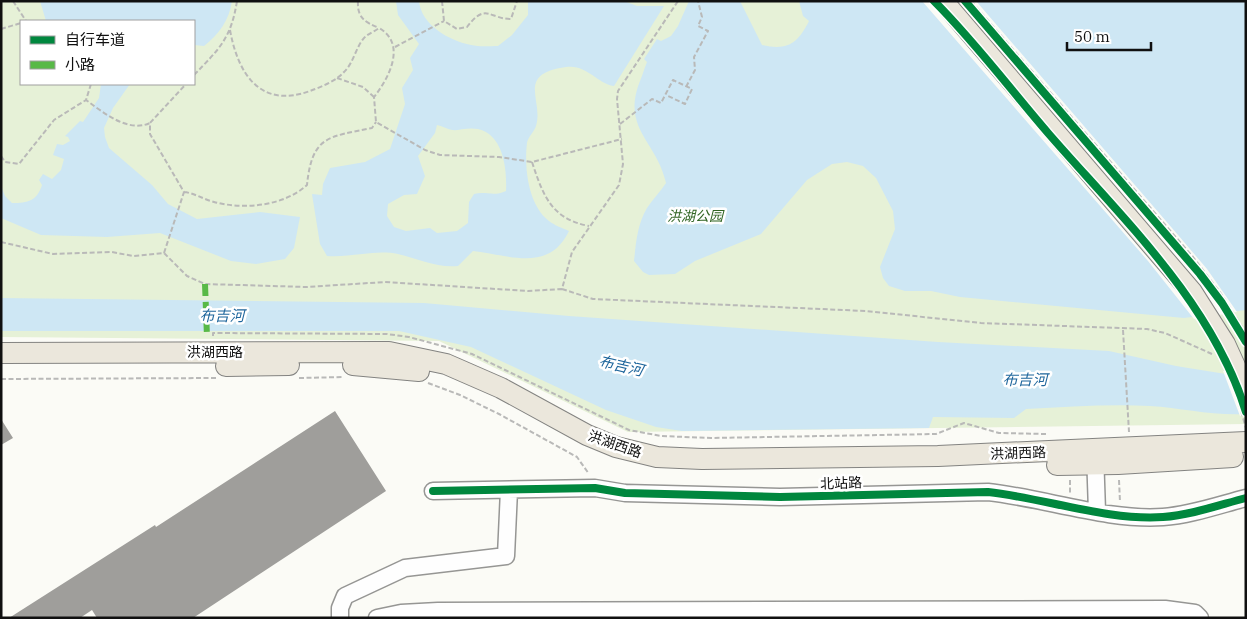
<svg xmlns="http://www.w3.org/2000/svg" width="1247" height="619" font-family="'IBM Plex Serif','Noto Sans SC',serif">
  <rect width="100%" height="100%" fill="#fbfbf6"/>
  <!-- green -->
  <path fill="#e6f1d7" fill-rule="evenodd" d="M 1,1 L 1246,1 L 1246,424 L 628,432 L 439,341 L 1,337 ZM 21,21 L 194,21 L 194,84 L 21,84 Z"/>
  <!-- water -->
  <path fill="#cee7f4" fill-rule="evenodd" d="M 40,1 L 232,1 C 229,21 219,34 204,46 L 194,45 L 194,21 L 46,21 Z
    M 396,1 L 419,1 C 421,25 450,41 471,45 C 479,47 490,46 498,46 L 512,35 L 528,15 L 528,1 L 624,1 L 637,6 L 664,6 L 614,86 C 596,83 587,64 566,67 C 515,74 544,100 536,126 C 534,132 528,137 527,143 C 524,167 528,205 549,221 C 554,225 562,228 569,231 C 549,273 509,255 473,251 L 458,266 C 437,268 418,259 398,254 C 375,249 350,258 327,256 L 320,244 L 312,194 L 322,195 L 323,184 L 330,168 L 365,162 L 390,149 L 405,104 L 402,88 L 413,70 L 410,58 L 419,44 L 398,15 ZM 437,125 C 442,126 447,129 452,130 C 458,131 467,127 478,129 C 504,135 507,170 506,191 C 494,197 486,191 474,194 L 469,202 L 468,223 L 457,231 L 437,233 L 430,228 L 406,231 L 394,227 L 387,216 L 388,204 L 404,195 L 417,194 L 425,176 L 418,156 L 435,133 Z
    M 689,1 L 740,1 L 762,45 C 788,51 798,43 809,21 L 803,16 L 799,1 L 1246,1 L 1246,310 L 1184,318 L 960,297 L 931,291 L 905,291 L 889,286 L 883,278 L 880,267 L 895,229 L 893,211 L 876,178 L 863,166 L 847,162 L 832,164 L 807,180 L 761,234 L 695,261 L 675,274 L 649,275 L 643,272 L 634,261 C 636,243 637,225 647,208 C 653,199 660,192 666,183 C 657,141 621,129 640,81 C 643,74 644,69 647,62 L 644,59 L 657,39 L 661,41 L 671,36 L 678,26 Z
    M 101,84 L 130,84 L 113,108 L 104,128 L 105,137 L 109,148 L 152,185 L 168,204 L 197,219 L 260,212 L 300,217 L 294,248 L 285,259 L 256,264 L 231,261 L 160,233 L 107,237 L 41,235 L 1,218 L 1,186 L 5,196 L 12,203 C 28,203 37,201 42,185 L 39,180 L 43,174 L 52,179 L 61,170 L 64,159 L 53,155 L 57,144 L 63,145 L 70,141 L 68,137 L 65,136 L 80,121 L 83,122 L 99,98 Z
    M 1,298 L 424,303 L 569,316 L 938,342 L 1109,351 L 1176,366 L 1232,375 L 1246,414 C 1213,416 1182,408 1150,406 C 1108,404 1068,407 1026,409 L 1014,418 L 933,417 L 929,428 L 682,431 L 656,427 L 606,410 L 471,347 L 399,331 L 1,331 Z"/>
  <!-- pier -->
  <path fill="#fbfbf6" d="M 922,1 L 976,1 L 1178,235 L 1148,261 Z
    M 1178,235 L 1207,269 L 1237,312 L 1194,319 L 1148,261 Z
    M 1223,371 L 1246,373 L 1246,416 L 1240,416 Z"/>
  <!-- building -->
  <path fill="#9f9e9b" d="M 335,411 L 386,491 L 193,618 L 97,618 L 92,610 L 80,618 L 9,618 L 155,525 L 156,527 Z
    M 1,419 L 13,438 L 1,445 Z"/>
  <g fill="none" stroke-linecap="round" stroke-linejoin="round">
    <!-- minor casing -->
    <g stroke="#969694" stroke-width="19">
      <path id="minor" d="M 1095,453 L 1097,511
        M 433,491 L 595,488 L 625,493 L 780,497 L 988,492 C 1044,498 1108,521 1163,517 C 1191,515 1219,505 1246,498
        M 340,618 L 340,608 L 345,596 L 405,568 L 506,556 L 509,490
        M 377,618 L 401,613 L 438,611 L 1165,609 L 1195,613 L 1200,618"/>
    </g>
    <!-- major casing -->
    <g stroke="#838381" stroke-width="22">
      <path id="major" d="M 1,353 L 389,352 L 446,364 L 501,388 L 587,435 L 616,447 L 657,457 L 702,459 L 938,456 L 1246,442
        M 353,365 L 419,371
        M 226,366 L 289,365
        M 1057,465 L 1118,464 L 1233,457"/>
    </g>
    <!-- path -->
    <path stroke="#b9b9b8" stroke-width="2" stroke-dasharray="5 2.5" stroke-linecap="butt" d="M 13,1 L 26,21
      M 358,1 C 357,18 365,22 379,28
      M 442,1 L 444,21 L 457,29 L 467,27 C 486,2 489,19 511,19 L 517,1
      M 971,1 L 1193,257 L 1222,295 L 1246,333
      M 1,29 L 21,23
      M 230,30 C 238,74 260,109 310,91 C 321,87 336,81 344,72 C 354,63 356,45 366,36 C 370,33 375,31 379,28 C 407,44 389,78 374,97 L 376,122 L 425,150 L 440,155 L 499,157 L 532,162 L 622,139
      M 395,47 L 444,21
      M 194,75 C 219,49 231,39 237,1
      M 337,78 L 363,87 L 374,97
      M 91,84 L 86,100 C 104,113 128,133 150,123
      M 686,87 L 695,70 L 694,57 L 708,31 L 698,26 L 702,17 L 698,1
      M 620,124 L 652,99 L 661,103 L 673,80 L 692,89 L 685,104 L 666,95
      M 1,156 L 5,162 L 19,164 L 54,120 L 86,100
      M 532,162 C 543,195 551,219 589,226
      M 184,192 C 194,193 203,199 214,202 C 244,210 284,206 307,185 C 312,135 329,137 372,128 L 376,122
      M 1,242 L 53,254 L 112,252 L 133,256 L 164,253 L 187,276 L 205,284 L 307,287 L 385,282 L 528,291 L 562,289 L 572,252 L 619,185 L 623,164 L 617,99 L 618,91 L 678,1
      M 164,253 L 184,192 L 150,134 L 150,123 L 186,84
      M 562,289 L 593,299 L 866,311 L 981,323 L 1147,329 L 1165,333 L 1212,354
      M 1123,330 L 1129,432
      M 213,336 L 213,333 L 387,334 L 409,337 L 472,354 L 629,430 L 661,436 L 711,438 L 936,434 L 964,423 L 999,433 L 1046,434
      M 299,378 L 344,377
      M 1,379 L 216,378
      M 428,383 L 460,395 L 499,414 L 577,457 L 589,474
      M 1070,480 L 1070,493
      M 1119,480 L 1120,502"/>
    <!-- minor -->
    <use href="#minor" stroke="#fefefe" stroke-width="16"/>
    <!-- major -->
    <use href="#major" stroke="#ebe7dc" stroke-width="20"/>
    <!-- major-bridge casing -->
    <g stroke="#838381" stroke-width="22" stroke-linecap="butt">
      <path id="major-bridge" d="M 943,1 L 1192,292 L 1225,344 L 1246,390"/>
    </g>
    <!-- path-bridge -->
    <path stroke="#b9b9b8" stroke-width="2" stroke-dasharray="5 2.5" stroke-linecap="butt" d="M 1239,404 L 1246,428"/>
    <!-- major-bridge -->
    <use href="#major-bridge" stroke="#ebe7dc" stroke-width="20"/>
    <!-- quiet -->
    <path stroke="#58b947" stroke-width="6" stroke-dasharray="12 6" stroke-linecap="butt" d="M 205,284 L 207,337"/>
    <!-- cycleway casing -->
    <g stroke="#fff" stroke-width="11">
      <path id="cycleway" d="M 934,1 C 975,42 1010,89 1048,133 C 1121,217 1212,302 1246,412
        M 965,1 L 1200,274 L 1222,303 L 1246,342
        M 433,491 L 595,488 L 625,493 L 780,497 L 988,492 C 1044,498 1108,521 1163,517 C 1191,515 1219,505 1246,498"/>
    </g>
    <!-- cycleway -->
    <use href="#cycleway" stroke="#00873e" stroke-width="8"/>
  </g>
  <g text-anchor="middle" stroke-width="5" stroke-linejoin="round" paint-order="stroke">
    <!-- park labels -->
    <g font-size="14" font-style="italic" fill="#316523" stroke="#fff">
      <text x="695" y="221">洪湖公园</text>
    </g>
    <!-- street labels -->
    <g font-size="14" fill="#101010" stroke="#fff">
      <text x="215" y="357">洪湖西路</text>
      <text transform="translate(615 444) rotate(19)" y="5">洪湖西路</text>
      <text transform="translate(1018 453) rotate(-2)" y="5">洪湖西路</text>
      <text transform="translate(841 483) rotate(-2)" y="5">北站路</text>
    </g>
    <!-- water labels -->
    <g font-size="15" font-style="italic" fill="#1f669c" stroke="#fff">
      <text x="222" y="321">布吉河</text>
      <text transform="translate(621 366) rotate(13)" y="5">布吉河</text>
      <text x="1025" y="385">布吉河</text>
    </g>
  </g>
  <!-- border -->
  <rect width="1247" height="619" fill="none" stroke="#101010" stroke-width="5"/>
  <!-- legend -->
  <rect x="20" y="20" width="175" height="65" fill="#ffffff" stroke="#9f9f9f"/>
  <rect x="30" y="36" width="25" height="8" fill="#00873e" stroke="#9f9f9f"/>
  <text x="65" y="45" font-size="15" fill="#101010">自行车道</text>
  <rect x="30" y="61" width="25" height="8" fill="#58b947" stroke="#9f9f9f"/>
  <text x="65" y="70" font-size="15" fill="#101010">小路</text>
  <!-- scale -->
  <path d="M1067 42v8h84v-8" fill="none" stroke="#101010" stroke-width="2.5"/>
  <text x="1074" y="42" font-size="15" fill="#101010" stroke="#ffffff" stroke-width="4" paint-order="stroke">50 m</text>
</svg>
